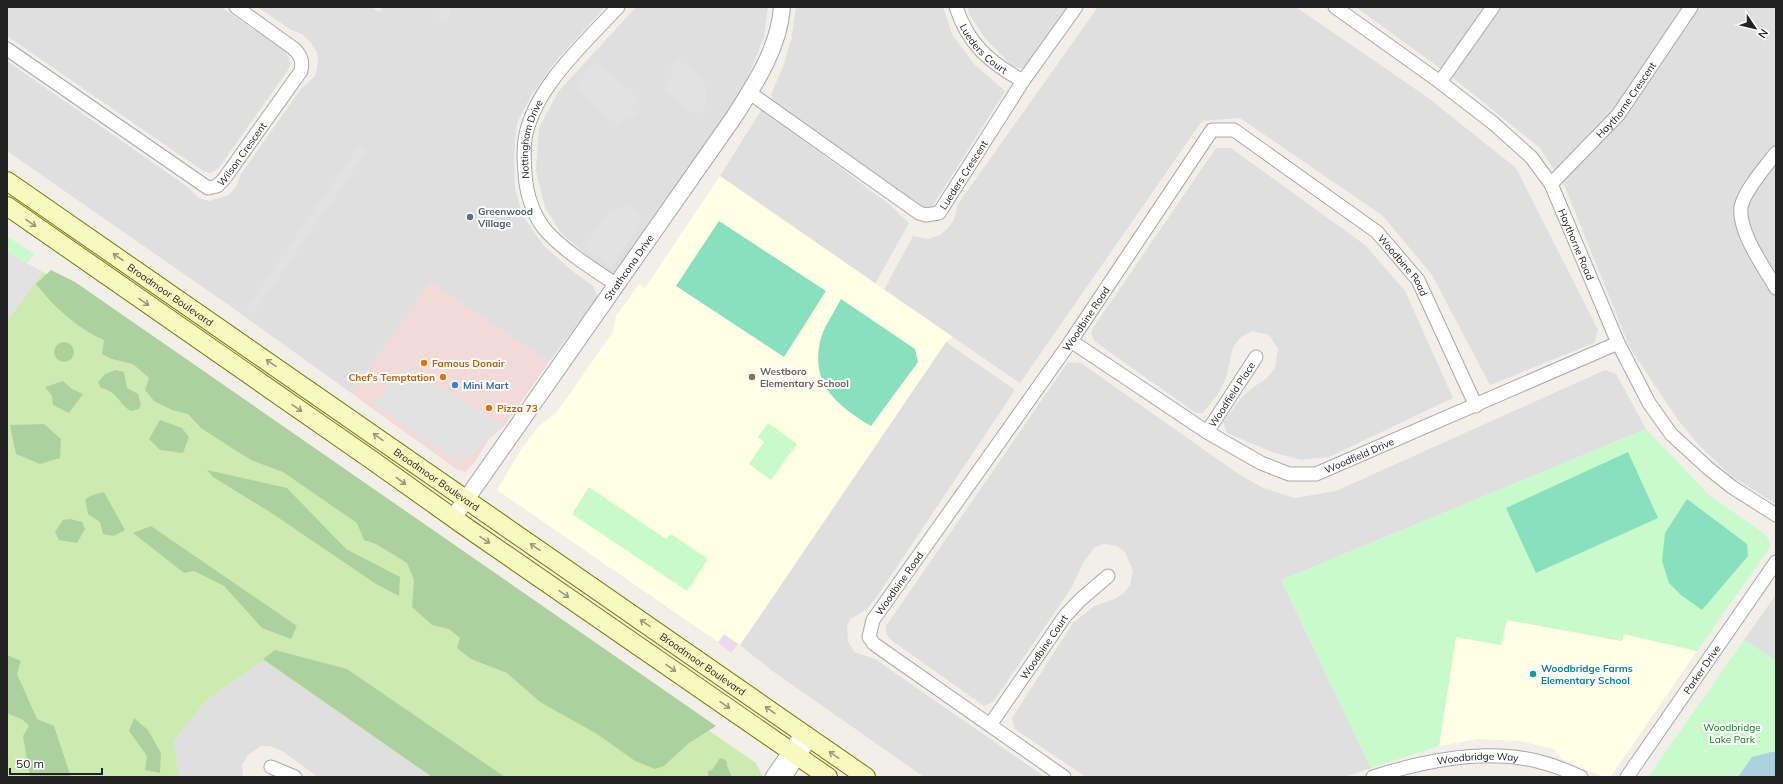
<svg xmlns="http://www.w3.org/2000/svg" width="1783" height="784" font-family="Mulish,sans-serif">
  <rect width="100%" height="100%" fill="#f2efe9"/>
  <!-- residential -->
  <path fill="#e0dfdf" d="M 7,7 L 221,7 L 286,52 L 289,58 L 290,65 L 288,70 L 218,169 L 210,173 L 203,171 L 7,36 Z
    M 258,7 L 371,7 L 379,12 L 383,7 L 605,7 L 556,61 L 532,94 L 517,123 L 514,154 L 515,189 L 523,216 L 544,246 L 571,270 L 593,286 L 598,297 L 549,362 L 430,283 L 351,393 L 230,306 L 7,151 L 7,61 L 185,185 L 199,198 L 209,201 L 229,195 L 236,187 L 241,174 L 301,89 L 315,76 L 317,69 L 318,59 L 317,52 L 311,43 L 302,34 L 291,30 Z
    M 636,7 L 768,7 L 764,37 L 744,87 L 616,272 L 606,272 L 561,233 L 545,207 L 536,171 L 539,128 L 558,92 Z
    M 796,7 L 943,7 L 952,34 L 974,64 L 1005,91 L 932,207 L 922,207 L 774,104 L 771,95 L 784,64 L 792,36 Z
    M 967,7 L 1068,7 L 1026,69 L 1013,67 L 985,38 L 969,14 Z
    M 1098,7 L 1296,7 L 1427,97 L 1516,168 L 1598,330 L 1594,343 L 1490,385 L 1432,275 L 1383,216 L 1240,118 L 1202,121 L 1020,383 L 884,290 L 913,236 L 928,239 L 940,235 L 948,228 L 954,220 L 958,204 Z
    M 1356,7 L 1776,7 L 1776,504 L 1730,475 L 1699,445 L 1678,420 L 1630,348 L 1565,187 L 1540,148 L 1452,77 Z
    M 762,109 L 890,205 L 909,223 L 875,284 L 720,176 Z
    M 1216,148 L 1231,148 L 1365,245 L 1405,291 L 1453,398 L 1329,457 L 1301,460 L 1272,452 L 1227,433 L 1223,422 L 1242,397 L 1255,386 L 1266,379 L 1275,368 L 1278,349 L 1269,335 L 1252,331 L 1241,337 L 1233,347 L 1226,378 L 1218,394 L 1203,413 L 1196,413 L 1094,341 L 1091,333 L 1093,328 Z
    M 946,342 L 1015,390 L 878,595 L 866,610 L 850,619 L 847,627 L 848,641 L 854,652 L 875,659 L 1045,777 L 924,777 L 771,670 L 740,645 Z
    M 1068,362 L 1081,363 L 1237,473 L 1263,488 L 1295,498 L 1336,491 L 1605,370 L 1616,374 L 1646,429 L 1281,580 L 1371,768 L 1345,777 L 1086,777 L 1015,729 L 1012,718 L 1073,623 L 1094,606 L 1115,599 L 1124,593 L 1130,585 L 1133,571 L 1125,552 L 1117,546 L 1104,544 L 1094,548 L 1083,563 L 1072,587 L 993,702 L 984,706 L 890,639 L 886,633 L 886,626 Z
    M 1775,596 L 1776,596 L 1776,661 L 1744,640 Z
    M 263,659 L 432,777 L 318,777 L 282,751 L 270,746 L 261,746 L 248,755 L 242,765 L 243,777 L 179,777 L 174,741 L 207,700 Z"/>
  <!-- commercial -->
  <path fill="#f2dad9" d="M 430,283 L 549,362 L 505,425 L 489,439 L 474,463 L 465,472 L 456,469 L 351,393 Z"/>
  <!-- industrial -->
  <path fill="#ebdbe8" d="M 724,634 L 738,644 L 731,653 L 718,642 Z"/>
  <!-- education -->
  <path fill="#ffffe5" d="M 720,176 L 953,337 L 946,342 L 740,645 L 724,634 L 718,642 L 497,490 L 522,448 L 539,426 L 557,412 L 613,332 L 616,316 L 639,284 L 645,288 Z
    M 1507,620 L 1622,641 L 1624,634 L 1697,651 L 1611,776 L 1604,777 L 1562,759 L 1554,749 L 1520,741 L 1478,739 L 1439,746 L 1456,637 L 1501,645 Z"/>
  <!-- grass -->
  <path fill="#cdebb0" d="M 43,272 L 756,763 L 763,777 L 432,777 L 263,660 L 207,700 L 174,741 L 179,777 L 7,777 L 7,321 Z"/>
  <!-- forest -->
  <path fill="#add19e" d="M 51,270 L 75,282 L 716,726 L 689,743 L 664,766 L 655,769 L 635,761 L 597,734 L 540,702 L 507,673 L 471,659 L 457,648 L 460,638 L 449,629 L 432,625 L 412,607 L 414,580 L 407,563 L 376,544 L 364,540 L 357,523 L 283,472 L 253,461 L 235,450 L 201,428 L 188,414 L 172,410 L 154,401 L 145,390 L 149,378 L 133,364 L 112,359 L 102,354 L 104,340 C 78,329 54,307 36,284 Z
    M54 352a10 10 0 1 1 20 0a10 10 0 1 1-20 0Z
    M 116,370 L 124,372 L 127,388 L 138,394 L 141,405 L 139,409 L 131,411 C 117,403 119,392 101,388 L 98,382 L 105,374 Z
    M 63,381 L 72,389 L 83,394 L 69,413 L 53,405 L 52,396 L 45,387 Z
    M 160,420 L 182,428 L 189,437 L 183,453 L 160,450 L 149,439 Z
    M 44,424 L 61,439 L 60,458 L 40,464 L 16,454 L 10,425 Z
    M 207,470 L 287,488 L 346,549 L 400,577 L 399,596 L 376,584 L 270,512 L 213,477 Z
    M 104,492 L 125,530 L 114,536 L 103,534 L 100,522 L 88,514 L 85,499 L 93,495 Z
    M 70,519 L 82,522 L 85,529 L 77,543 L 59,540 L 55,532 L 63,520 Z
    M 151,526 L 297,626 L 291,639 L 262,628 L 224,586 L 194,571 L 184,573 L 133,533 Z
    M 275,650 L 347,669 L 505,777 L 432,777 L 263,659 Z
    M 7,655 L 21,661 L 17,674 L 37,719 L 54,726 L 71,777 L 30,777 L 23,736 L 29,726 L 23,720 L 7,713 Z
    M 134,718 L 148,730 L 161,753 L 160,773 L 145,770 L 147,756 L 129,731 Z
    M 720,758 L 724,759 L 727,762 L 727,766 L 732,777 L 708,777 L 708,771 L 712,770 Z"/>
  <!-- park -->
  <path fill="#c8facc" d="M 7,236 L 34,254 L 27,263 L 7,252 Z
    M 768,423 L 797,444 L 771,480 L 749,464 L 764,442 L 758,437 Z
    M 1646,429 L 1709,495 L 1766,535 L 1771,546 L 1697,651 L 1624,634 L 1622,641 L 1507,620 L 1501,645 L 1456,637 L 1439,746 L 1371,768 L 1281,580 Z
    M 589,487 L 666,539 L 671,534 L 708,559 L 687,591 L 572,514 Z
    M 1744,640 L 1776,661 L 1776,777 L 1648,777 Z"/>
  <!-- pitch -->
  <path fill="#88e0be" d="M 719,221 L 826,291 L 784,357 L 676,286 Z
    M 841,299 L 915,349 L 918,362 L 871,426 C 836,405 809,383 821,338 C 825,325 835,311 841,299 Z
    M 1628,452 L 1658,518 L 1536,573 L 1506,508 Z
    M 1687,499 L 1747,544 L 1748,556 L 1702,610 L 1681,595 L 1669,583 L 1662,561 L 1665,533 Z"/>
  <!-- parking -->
  <path fill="#e2e2e2" d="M 436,7 L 449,7 L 449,21 L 435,23 Z
    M 677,58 L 708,81 L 706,90 L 706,108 L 697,115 L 663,90 L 669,79 L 666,75 Z
    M 597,61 L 641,100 L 634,107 L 637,112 L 631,118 L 627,117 L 618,126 L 574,87 Z
    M 360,144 L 368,150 L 253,314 L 245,309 Z
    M 626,204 L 646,217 L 611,267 L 584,247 L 610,209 L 621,209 Z
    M 7,252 L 43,272 L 7,321 Z
    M 408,366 L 414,370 L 502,425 L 469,457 L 466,455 L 458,463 L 373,404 Z"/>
  <!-- water -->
  <path fill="#aad3df" d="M 1771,752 L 1776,752 L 1776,777 L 1738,777 L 1752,757 Z"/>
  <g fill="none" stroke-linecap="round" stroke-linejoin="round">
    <!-- minor casing -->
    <g stroke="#a9a9a9" stroke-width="15">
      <g id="minor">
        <path id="s1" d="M 956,7 C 968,44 989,62 1023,81"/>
        <path id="s2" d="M 1335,7 L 1440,82 L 1493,123 L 1531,157 L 1551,184 L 1618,343 L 1649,403 L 1671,434 L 1708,468 L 1732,487 L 1776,515"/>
        <path id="s3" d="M 7,49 L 208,188 L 217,186 L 224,179 L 301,71 C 303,61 301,55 293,48 L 236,7"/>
        <path d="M 1440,82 L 1493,7"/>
        <path id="s4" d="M 750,93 L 919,213 L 926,215 L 939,213 L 1023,81 L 1076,7"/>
        <path d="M 1776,153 C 1766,166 1744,191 1741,207 C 1738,232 1764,267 1776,288"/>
        <path id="s5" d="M 1551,184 L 1618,115 L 1691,7"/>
        <path id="s6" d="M 617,285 C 593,269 567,253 547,232 C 533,216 526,193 525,173 C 524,160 523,147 526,134 C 537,85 585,43 618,7"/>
        <path id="s7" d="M 1071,341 L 1207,432 L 1261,463 L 1289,474 L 1316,474 L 1618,343"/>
        <path id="s8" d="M 1207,432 L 1256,357"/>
        <path id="s9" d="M 990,725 L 1065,616 L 1080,600 L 1108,576"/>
        <path d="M 271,767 L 295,777"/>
        <path d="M 772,777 L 802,733"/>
        <path d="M 785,777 L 811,738"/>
        <path id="s10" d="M 1064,777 L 874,644 L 869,637 L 873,620 L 1071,341 L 1212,130 L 1234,130 L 1377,232 L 1418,280 L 1476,406"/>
        <path id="s11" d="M 1373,777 C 1426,760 1490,747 1544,763 C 1557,766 1569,772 1581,777"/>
        <path id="s12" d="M 1627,777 L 1776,562"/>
      </g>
    </g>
    <!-- tertiary casing -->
    <g stroke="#a9a9a9" stroke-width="18">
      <g id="tertiary">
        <path id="s13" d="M 453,518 L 734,117 C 755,84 779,48 782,7"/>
      </g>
    </g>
    <!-- secondary casing -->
    <g stroke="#707d05" stroke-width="20">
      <g id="secondary">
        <path id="s14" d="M 7,181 L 866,777"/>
        <path d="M 7,206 L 369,458 L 466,527 L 828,777"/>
      </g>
    </g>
    <!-- minor -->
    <use href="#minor" stroke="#fff" stroke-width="13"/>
    <!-- tertiary -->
    <use href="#tertiary" stroke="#fff" stroke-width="16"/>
    <!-- secondary -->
    <use href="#secondary" stroke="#f7fabf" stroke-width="18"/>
  </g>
  <!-- one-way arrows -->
  <defs><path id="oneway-shaft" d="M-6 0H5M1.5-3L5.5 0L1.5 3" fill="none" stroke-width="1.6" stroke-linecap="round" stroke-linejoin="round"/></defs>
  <g stroke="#979978">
    <use href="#oneway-shaft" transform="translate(31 223) rotate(35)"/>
    <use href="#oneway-shaft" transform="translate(118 257) rotate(-145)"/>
    <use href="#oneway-shaft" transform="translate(144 302) rotate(35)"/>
    <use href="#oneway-shaft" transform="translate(271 363) rotate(-145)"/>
    <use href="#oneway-shaft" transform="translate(297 408) rotate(35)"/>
    <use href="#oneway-shaft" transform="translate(378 437) rotate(-145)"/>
    <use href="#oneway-shaft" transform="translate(401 481) rotate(36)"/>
    <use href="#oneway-shaft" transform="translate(485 540) rotate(34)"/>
    <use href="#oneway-shaft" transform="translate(535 547) rotate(-145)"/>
    <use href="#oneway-shaft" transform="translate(564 594) rotate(35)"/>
    <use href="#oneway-shaft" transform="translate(645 623) rotate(-146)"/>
    <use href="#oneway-shaft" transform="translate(671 668) rotate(35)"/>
    <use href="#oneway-shaft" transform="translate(725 705) rotate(35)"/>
    <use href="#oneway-shaft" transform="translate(770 710) rotate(-145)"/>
    <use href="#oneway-shaft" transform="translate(834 755) rotate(-145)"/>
  </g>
  <!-- markers -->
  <circle fill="#5c6f8a" stroke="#fff" stroke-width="1.5" cx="470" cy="217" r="4"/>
  <g fill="#e8710a" stroke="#fff" stroke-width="1.5">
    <circle cx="424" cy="363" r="4"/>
    <circle cx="443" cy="377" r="4"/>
    <circle cx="489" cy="408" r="4"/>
  </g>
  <circle fill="#8d6e63" stroke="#fff" stroke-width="1.5" cx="752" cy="377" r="4"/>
  <circle fill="#3f7fe0" stroke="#fff" stroke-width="1.5" cx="455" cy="385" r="4"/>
  <circle fill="#0f9aa8" stroke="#fff" stroke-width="1.5" cx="1533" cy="674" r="4"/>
  <g text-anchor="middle" stroke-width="4" stroke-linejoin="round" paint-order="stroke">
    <!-- street labels -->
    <g font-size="10" fill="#222" stroke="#fff">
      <text dy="4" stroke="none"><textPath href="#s1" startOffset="51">Lueders Court</textPath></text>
      <text dy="4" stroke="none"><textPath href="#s5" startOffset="113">Haythorne Crescent</textPath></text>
      <text dy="4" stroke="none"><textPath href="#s6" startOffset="187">Nottingham Drive</textPath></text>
      <text dy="4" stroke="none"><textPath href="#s3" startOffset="294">Wilson Crescent</textPath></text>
      <text dy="4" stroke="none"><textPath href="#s4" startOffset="273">Lueders Crescent</textPath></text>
      <text dy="4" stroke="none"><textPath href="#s2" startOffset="346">Haythorne Road</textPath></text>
      <text dy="4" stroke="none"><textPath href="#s10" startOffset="1094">Woodbine Road</textPath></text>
      <text dy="4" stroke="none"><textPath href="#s13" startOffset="306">Strathcona Drive</textPath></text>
      <text dy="4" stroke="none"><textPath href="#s14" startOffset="199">Broadmoor Boulevard</textPath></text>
      <text dy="4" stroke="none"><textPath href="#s10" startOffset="627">Woodbine Road</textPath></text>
      <text dy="4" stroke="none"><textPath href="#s8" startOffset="45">Woodfield Place</textPath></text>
      <text dy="4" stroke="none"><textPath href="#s7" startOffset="330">Woodfield Drive</textPath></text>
      <text dy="4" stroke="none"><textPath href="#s14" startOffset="523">Broadmoor Boulevard</textPath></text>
      <text dy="4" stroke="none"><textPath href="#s10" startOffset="303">Woodbine Road</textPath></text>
      <text dy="4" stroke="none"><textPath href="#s9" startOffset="95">Woodbine Court</textPath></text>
      <text dy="4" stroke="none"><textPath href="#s14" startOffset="847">Broadmoor Boulevard</textPath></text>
      <text dy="4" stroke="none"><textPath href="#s12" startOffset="131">Parker Drive</textPath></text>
      <text dy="4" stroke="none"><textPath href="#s11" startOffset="107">Woodbridge Way</textPath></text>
    </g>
    <!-- service labels -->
    <g font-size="10" font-weight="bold" fill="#4e5e75" stroke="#fff" text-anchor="start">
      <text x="478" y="215">Greenwood<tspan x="478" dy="12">Village</tspan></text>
    </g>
    <!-- food labels -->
    <g font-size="10" font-weight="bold" fill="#c56008" stroke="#fff" text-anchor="start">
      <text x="432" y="367">Famous Donair</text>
      <text x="435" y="381" text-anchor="end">Chef's Temptation</text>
      <text x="497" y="412">Pizza 73</text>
    </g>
    <!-- education labels -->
    <g font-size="10" font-weight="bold" fill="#785e54" stroke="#fff" text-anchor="start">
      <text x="760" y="375">Westboro<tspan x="760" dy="12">Elementary School</tspan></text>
    </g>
    <!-- shop labels -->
    <g font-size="10" font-weight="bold" fill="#366cbe" stroke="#fff" text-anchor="start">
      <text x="463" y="389">Mini Mart</text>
    </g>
    <!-- culture labels -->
    <g font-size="10" font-weight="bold" fill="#0d838f" stroke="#fff" text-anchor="start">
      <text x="1541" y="672">Woodbridge Farms<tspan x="1541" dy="12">Elementary School</tspan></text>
    </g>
    <!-- park labels -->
    <g font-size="10" fill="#0c8416" stroke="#fff">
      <text x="1732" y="731">Woodbridge<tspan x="1732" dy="12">Lake Park</tspan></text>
    </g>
  </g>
  <!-- border -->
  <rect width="1783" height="784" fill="none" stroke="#222222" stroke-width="16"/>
  <!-- north arrow -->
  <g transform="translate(1755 28) rotate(125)" stroke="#ffffff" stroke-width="3" paint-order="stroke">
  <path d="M0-3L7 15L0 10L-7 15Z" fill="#222222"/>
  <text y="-6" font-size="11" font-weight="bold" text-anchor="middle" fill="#222222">N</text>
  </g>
  <!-- scale -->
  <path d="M10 768v6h92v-6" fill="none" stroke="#222222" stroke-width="2"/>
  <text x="16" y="768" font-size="12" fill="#222222" stroke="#ffffff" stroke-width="3" paint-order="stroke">50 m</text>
</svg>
